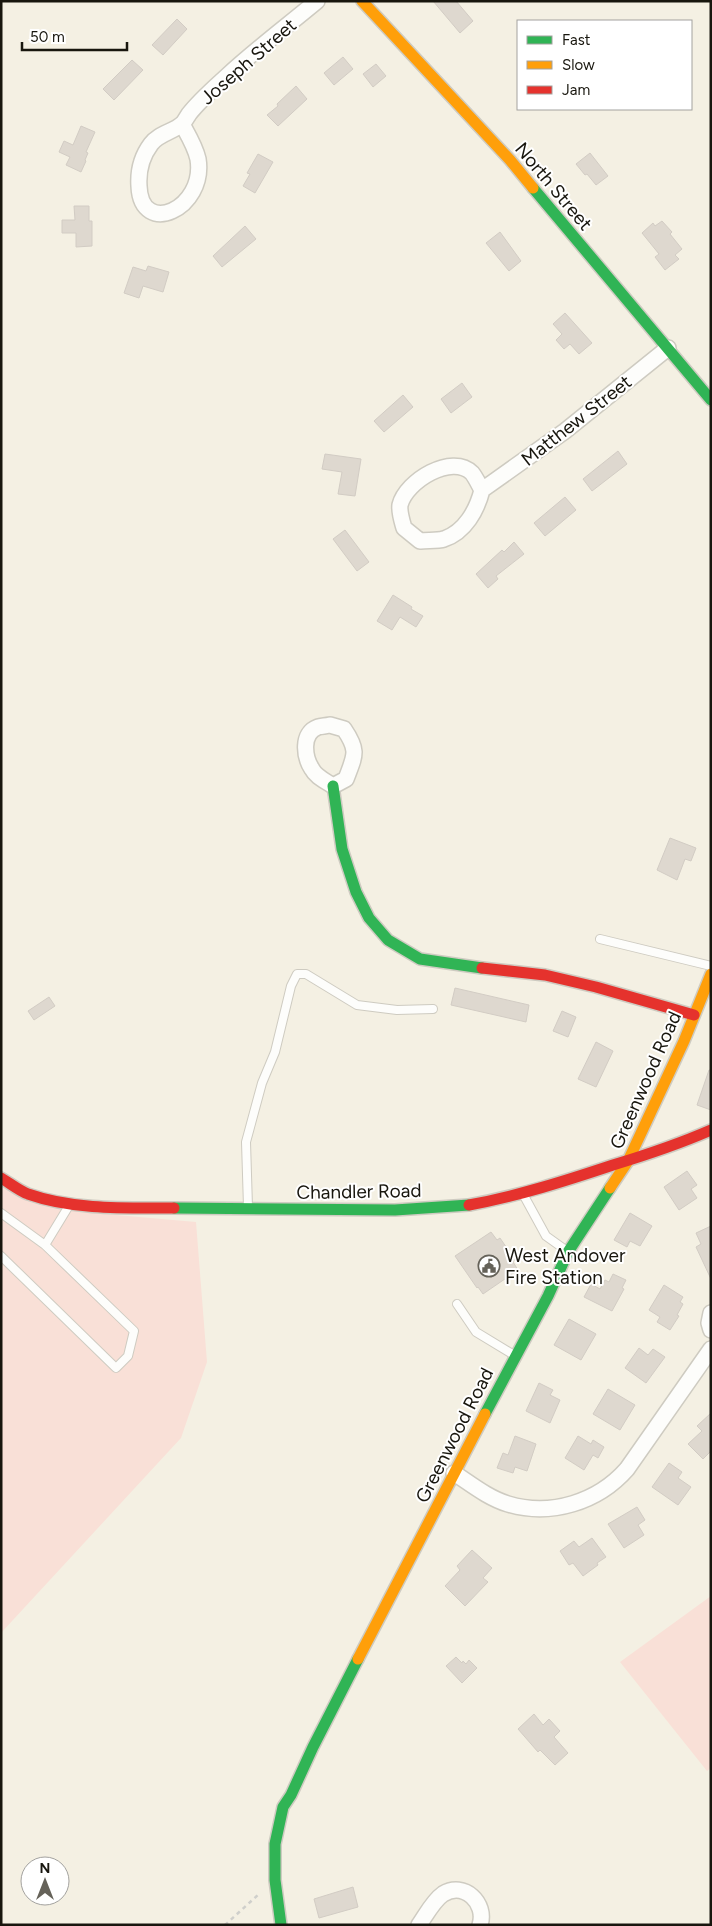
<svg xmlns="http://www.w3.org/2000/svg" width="712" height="1926" font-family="Figtree,sans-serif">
  <rect width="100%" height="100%" fill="#f4f0e3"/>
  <!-- green -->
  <path fill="#f9e0d7" d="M 1,1181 L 82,1212 L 196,1222 L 207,1362 L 181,1438 L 1,1633 Z
    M 711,1596 L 711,1768 L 707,1771 L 620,1662 Z"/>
  <!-- building -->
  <path fill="#ded8cf" stroke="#d2ccc4" d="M 433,1 L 456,1 L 473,21 L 460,33 Z
    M 177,19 L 187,29 L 163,55 L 152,45 Z
    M 343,57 L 353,69 L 334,85 L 324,73 Z
    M 132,60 L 143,70 L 114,100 L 103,89 Z
    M 376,64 L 386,76 L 373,87 L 363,74 Z
    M 296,86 L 307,99 L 278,126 L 267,115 L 278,106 L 277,104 Z
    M 81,126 L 95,132 L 86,152 L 88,153 L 85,160 L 86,161 L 81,172 L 66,165 L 70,157 L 59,152 L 64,141 L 73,145 Z
    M 590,153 L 608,176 L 596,185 L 587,174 L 585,175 L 576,164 Z
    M 258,154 L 273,162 L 255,193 L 243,186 L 250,174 L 247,173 Z
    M 74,206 L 89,206 L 89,221 L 92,221 L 92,246 L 76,247 L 76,233 L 62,233 L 62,220 L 75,220 Z
    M 662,221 L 672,232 L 670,234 L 682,249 L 675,255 L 679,259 L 665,270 L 655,257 L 659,254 L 642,233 L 653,223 L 655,226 Z
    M 245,226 L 256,239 L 222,267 L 213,256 Z
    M 500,232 L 521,261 L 509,271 L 486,243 Z
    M 148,266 L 169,272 L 163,292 L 143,286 L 139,298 L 124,293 L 133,267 L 146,271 Z
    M 565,313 L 592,343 L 579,354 L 570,344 L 564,349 L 556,340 L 562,334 L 553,324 Z
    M 462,383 L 472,397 L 451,413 L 441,399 Z
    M 403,395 L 413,407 L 384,432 L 374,421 Z
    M 618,451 L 627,464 L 592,491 L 583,479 Z
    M 325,454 L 361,459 L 355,496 L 338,494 L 342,472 L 322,469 Z
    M 565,497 L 576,510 L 545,536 L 534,523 Z
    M 345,530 L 369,562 L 357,571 L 333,539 Z
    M 514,542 L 524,554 L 496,576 L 498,579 L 488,588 L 476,574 L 502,550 L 504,552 Z
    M 393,595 L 412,607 L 411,609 L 423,616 L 416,627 L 400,617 L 392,630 L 377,621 Z
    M 670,838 L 696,848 L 691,861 L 685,859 L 677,880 L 657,870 Z
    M 455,988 L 529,1005 L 526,1022 L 451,1005 Z
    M 49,997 L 55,1006 L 34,1020 L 28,1011 Z
    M 562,1011 L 576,1017 L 568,1037 L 553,1031 Z
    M 596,1042 L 613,1051 L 596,1087 L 578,1079 Z
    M 709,1070 L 711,1070 L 711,1110 L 697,1105 Z
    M 687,1171 L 697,1185 L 691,1189 L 697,1198 L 679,1210 L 664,1187 Z
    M 630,1213 L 652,1226 L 640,1246 L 630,1241 L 627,1247 L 614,1240 Z
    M 711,1226 L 711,1279 L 696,1247 L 701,1244 L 696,1233 Z
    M 491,1232 L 497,1240 L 500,1238 L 515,1260 L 513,1262 L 518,1270 L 483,1294 L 478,1287 L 477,1288 L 455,1256 Z
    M 613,1274 L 626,1280 L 622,1288 L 624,1289 L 612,1311 L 584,1297 L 591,1284 L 600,1289 L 605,1280 L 609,1282 Z
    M 664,1285 L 683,1297 L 680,1302 L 683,1304 L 677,1315 L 679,1316 L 670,1330 L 657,1322 L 660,1317 L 649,1310 Z
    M 569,1319 L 596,1334 L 581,1360 L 554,1345 Z
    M 639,1348 L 648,1355 L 653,1349 L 665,1357 L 646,1383 L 625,1368 Z
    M 539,1383 L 553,1390 L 550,1395 L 560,1400 L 550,1423 L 526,1411 Z
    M 608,1389 L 635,1405 L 620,1430 L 593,1414 Z
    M 711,1413 L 711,1451 L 703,1459 L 688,1444 L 702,1431 L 697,1426 Z
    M 515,1436 L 536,1444 L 527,1471 L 515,1467 L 513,1473 L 497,1468 L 503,1453 L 508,1455 Z
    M 578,1436 L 591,1444 L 593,1440 L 604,1447 L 598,1458 L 593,1455 L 584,1470 L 565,1458 Z
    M 669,1463 L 682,1472 L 678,1478 L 691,1487 L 678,1505 L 652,1487 Z
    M 637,1507 L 645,1520 L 638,1525 L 644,1535 L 624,1548 L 608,1524 Z
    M 592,1538 L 606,1557 L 597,1563 L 598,1565 L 583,1576 L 573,1563 L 569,1565 L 560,1551 L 574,1541 L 579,1547 Z
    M 472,1550 L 492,1568 L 483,1578 L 488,1582 L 465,1606 L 445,1586 L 460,1570 L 457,1566 Z
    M 456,1657 L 462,1663 L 463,1661 L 466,1664 L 469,1660 L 477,1668 L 462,1683 L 446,1666 Z
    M 534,1714 L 543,1725 L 549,1719 L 560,1731 L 554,1737 L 568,1753 L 555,1765 L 540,1750 L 538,1752 L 518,1729 Z
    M 353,1887 L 358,1907 L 319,1918 L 314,1899 Z"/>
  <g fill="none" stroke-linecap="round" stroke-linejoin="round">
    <!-- lane casing -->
    <g stroke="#cecbc1" stroke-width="10">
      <path id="lane" d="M 600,939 L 711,966
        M 523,1194 L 546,1236 L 567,1251
        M 248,1207 L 246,1142 L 262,1083 L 275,1052 L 291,986 L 297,974 L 306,974 L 357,1005 L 397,1010 L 433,1009
        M 1,1213 L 45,1245 L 134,1331 L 128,1356 L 116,1368 L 1,1256
        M 45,1245 L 70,1204
        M 457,1304 L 476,1332 L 514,1355"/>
    </g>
    <!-- street casing -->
    <g stroke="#cecbc1" stroke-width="18">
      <path id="street" d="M 182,124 C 188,135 195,146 198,159 C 206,209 141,238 139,186 C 138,171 142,156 151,144 C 159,133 174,132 183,123 C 185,121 187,117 189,114 C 200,100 214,88 227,76 C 255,50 287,26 317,1
        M 482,490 C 477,510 465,532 444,539 C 437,541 427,540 420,541 L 404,528 C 402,521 399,512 400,505 C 406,481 452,453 472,473 C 476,478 479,485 482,490 L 565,431 L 668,348
        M 330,725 L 344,729 C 359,751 355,755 346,779 L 333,786 C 326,781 316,777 312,769 C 304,757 301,733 318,727 C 321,726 326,726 330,725 Z
        M 711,1313 L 709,1323 L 711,1330
        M 454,1473 C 471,1484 488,1498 508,1504 C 551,1517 598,1502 627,1469 L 711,1349
        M 419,1925 C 426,1915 433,1901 443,1894 C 464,1881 487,1903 480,1925"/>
    </g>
    <!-- fast casing -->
    <g stroke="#cecbc1" stroke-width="14">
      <path id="fast" d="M 533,188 L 711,400
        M 333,786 L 342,849 L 356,892 L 369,918 L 388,940 L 420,959 L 482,968
        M 174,1208 L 395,1210 L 469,1205
        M 485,1414 L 548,1296 L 568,1252 L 610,1188
        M 281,1925 L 275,1880 L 275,1844 L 283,1807 L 291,1795 L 313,1747 L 358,1659"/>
    </g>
    <!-- slow casing -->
    <g stroke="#cecbc1" stroke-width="14">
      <path id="slow" d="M 362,1 L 510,160 L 533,188
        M 610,1188 L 628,1161 L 684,1041 L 711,974
        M 358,1659 L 485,1414"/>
    </g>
    <!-- jam casing -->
    <g stroke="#cecbc1" stroke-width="14">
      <path id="jam" d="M 482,968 L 545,975 L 596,987 L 694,1015
        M 1,1178 C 10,1183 18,1190 28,1194 C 73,1210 126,1208 174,1208
        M 469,1205 C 518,1196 565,1181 613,1165 C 646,1155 679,1144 711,1130"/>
    </g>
    <!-- path -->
    <path stroke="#cfcfcb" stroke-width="2.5" stroke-dasharray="4 4" stroke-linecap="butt" d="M 225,1925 L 259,1894"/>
    <!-- lane -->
    <use href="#lane" stroke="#fdfdfb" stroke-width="8"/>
    <!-- street -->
    <use href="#street" stroke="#fdfdfb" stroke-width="15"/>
    <!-- fast -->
    <use href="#fast" stroke="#30b455" stroke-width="11"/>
    <!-- slow -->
    <use href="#slow" stroke="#ff9f0a" stroke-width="11"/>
    <!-- jam -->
    <use href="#jam" stroke="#e5322d" stroke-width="11"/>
  </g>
  <!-- icons -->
  <defs>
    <g id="civic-ring" transform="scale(1.125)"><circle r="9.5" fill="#fff" stroke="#656259" stroke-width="1.5"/><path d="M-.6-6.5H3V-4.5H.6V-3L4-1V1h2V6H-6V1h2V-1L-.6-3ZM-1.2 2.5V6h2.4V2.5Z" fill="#656259"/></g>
  </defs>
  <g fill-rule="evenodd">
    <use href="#civic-ring" x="489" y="1266"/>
  </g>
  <g text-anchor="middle" stroke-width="4" stroke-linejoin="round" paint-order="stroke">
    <!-- street labels -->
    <g font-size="19" fill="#18160e" stroke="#fff">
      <text transform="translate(248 61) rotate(-41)" y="7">Joseph Street</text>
      <text transform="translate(554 186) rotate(50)" y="7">North Street</text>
      <text transform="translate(576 420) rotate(-38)" y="7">Matthew Street</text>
      <text transform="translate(645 1080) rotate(-66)" y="7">Greenwood Road</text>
      <text transform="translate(359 1191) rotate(-1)" y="7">Chandler Road</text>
      <text transform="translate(454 1435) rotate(-63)" y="7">Greenwood Road</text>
    </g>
    <!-- poi labels -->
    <g font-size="19" fill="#18160e" stroke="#fff" text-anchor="start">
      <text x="505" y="1262">West Andover<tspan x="505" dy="22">Fire Station</tspan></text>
    </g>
  </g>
  <!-- border -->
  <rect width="712" height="1926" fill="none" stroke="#18160e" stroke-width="5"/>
  <!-- legend -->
  <rect x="517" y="20" width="175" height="90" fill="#ffffff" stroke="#a3a29f"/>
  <rect x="527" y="36" width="25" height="8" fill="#30b455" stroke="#a3a29f"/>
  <text x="562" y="45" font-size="15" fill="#18160e">Fast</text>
  <rect x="527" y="61" width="25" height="8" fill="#ff9f0a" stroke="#a3a29f"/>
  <text x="562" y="70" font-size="15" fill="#18160e">Slow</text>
  <rect x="527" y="86" width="25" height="8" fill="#e5322d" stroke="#a3a29f"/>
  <text x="562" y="95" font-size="15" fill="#18160e">Jam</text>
  <!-- north arrow -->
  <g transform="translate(45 1881)"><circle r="24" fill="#ffffff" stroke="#a3a29f"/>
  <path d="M0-4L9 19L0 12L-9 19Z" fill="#656259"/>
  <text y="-8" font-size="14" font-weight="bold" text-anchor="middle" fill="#18160e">N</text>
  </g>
  <!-- scale -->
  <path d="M22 42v8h105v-8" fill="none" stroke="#18160e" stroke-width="2.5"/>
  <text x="30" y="42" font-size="15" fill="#18160e" stroke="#ffffff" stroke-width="4" paint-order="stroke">50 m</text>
</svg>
